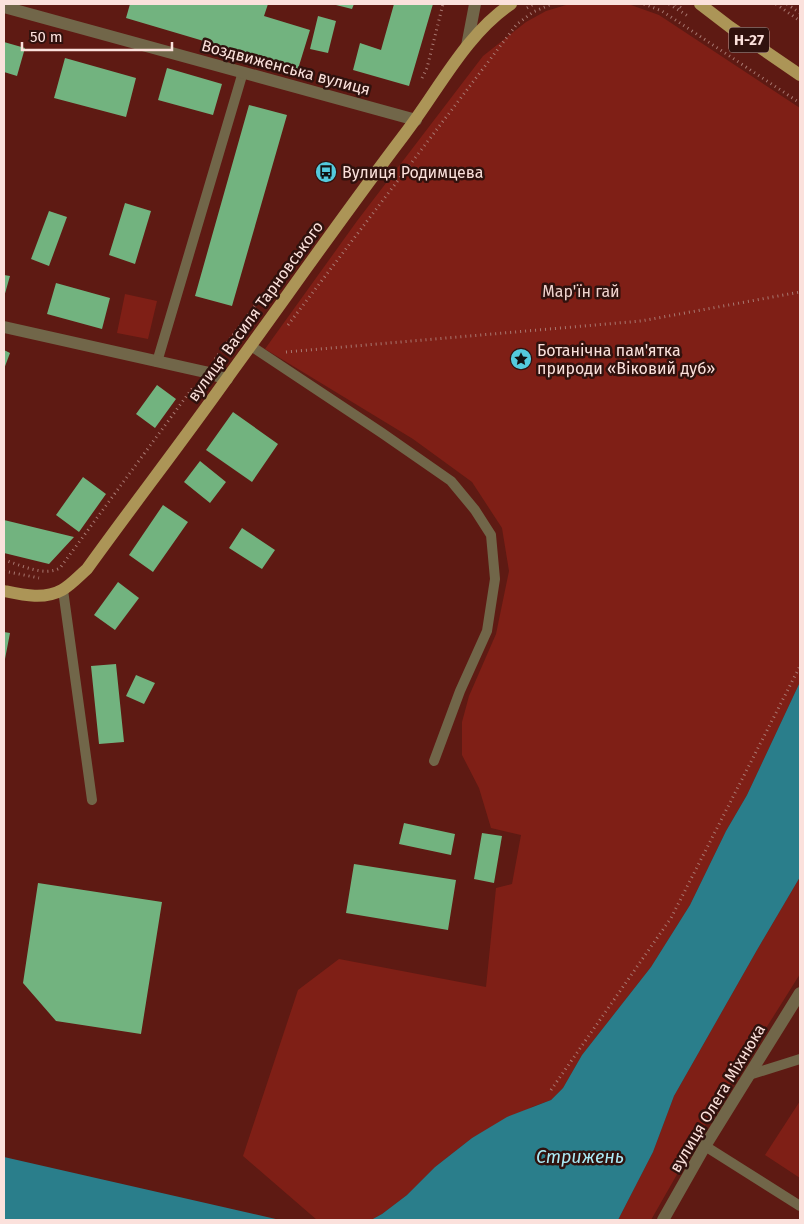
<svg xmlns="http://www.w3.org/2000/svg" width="804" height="1224" font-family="'Fira Sans',sans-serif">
  <rect width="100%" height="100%" fill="#5e1a13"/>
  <!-- green -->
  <path fill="#7f1f16" d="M 580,4 L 631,5 L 659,15 L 800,108 L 800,682 L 747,795 L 726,831 L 690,905 L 651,967 L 582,1055 L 563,1088 L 551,1100 L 532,1107 L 472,1138 L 435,1167 L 407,1195 L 382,1214 L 371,1220 L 317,1220 L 243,1156 L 298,990 L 339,959 L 486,987 L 496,888 L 512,884 L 521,835 L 491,828 L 479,788 L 462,755 L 462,722 L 469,696 L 496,634 L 509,571 L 502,528 L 472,482 L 413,439 L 265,349 L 357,221 L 483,56 L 526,22 L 546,11 L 566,5 Z
    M 125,294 L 157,301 L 148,339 L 117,333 Z
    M 800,877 L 800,974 L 704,1127 L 651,1220 L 618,1220 L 653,1152 L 674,1096 L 757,950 Z
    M 800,1101 L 800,1178 L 765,1155 Z"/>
  <!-- water -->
  <path fill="#2a7e8b" d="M 800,682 L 800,877 L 757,950 L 674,1096 L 653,1152 L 618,1220 L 371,1220 L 382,1214 L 407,1195 L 435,1167 L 472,1138 L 507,1117 L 551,1100 L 563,1088 L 582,1055 L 651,967 L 690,905 L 726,831 L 747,795 Z
    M 4,1157 L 280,1220 L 4,1220 Z"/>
  <!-- building -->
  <path fill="#72b37f" d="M 130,4 L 268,4 L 264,16 L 310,30 L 298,69 L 126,18 Z
    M 332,4 L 354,4 L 352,9 Z
    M 394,4 L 433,4 L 409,86 L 353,70 L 360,43 L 381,50 Z
    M 318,16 L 336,21 L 328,53 L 310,49 Z
    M 4,42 L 25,48 L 17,76 L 4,72 Z
    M 65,58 L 136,78 L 126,117 L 54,98 Z
    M 167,68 L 222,84 L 213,115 L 158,100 Z
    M 249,105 L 287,115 L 232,306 L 195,296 Z
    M 125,203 L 151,211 L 135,264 L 109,255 Z
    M 49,211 L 67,217 L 49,266 L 31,259 Z
    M 4,275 L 10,276 L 4,297 Z
    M 56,283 L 110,298 L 102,329 L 47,314 Z
    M 4,350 L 10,353 L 4,369 Z
    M 157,385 L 176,399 L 155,428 L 136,414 Z
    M 233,412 L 278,444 L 252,482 L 206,450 Z
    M 200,461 L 226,482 L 210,503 L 184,482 Z
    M 83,477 L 106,494 L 79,532 L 56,515 Z
    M 163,505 L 188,522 L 153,572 L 129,555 Z
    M 4,520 L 74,537 L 49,564 L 4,553 Z
    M 242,528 L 275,550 L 262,569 L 229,548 Z
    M 118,582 L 139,598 L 115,630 L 94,615 Z
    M 4,632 L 10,633 L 5,659 L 4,659 Z
    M 116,664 L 124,742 L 99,744 L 91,666 Z
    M 136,675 L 155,683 L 144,704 L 126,696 Z
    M 404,823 L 455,834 L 451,855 L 399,844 Z
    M 482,833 L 502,836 L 494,883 L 474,879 Z
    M 354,864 L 456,880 L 448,930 L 346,913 Z
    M 38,883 L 162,902 L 141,1034 L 56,1021 L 23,983 Z"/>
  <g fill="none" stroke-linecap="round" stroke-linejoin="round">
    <!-- path -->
    <path stroke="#a87871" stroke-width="3" stroke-dasharray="1 4" stroke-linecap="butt" d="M 644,4 L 662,11 L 800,103
      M 669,4 L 688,16
      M 676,4 L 684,10
      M 776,4 L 800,21
      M 787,4 L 800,13
      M 527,8 L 534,4
      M 422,78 L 427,68 L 443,4
      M 288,325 L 517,24 L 533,12 L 552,4
      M 286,352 L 641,321 L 800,292
      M 215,359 L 291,258
      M 4,560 C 21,565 44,577 60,568 L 194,386
      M 4,571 L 39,578
      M 551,1090 L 671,918 L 800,666"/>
    <!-- service -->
    <path stroke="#716649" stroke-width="10" d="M 251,346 L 382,433 L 451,481 L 475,510 L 491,535 L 495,579 L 487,631 L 460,691 L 434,761
      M 157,362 L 243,72
      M 63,590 L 92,800
      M 749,1075 L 800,1059
      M 705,1146 L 800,1206"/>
    <!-- minor -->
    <path stroke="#716649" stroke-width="12" d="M 4,7 L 416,120
      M 467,46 L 475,4
      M 4,327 L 205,372 L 227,379
      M 663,1220 L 705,1146 L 800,993"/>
    <!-- primary -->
    <path stroke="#ac9557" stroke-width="12" d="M 700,4 L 730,27 L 800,75
      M 4,591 C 23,595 44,600 62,590 C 71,585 79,576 87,569 C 133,505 182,442 228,377 C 287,296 344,214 404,135 C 438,91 465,35 511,4"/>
  </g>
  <!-- icons -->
  <defs>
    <g id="bus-disc" transform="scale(1.125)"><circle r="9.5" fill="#54cadd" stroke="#30120e"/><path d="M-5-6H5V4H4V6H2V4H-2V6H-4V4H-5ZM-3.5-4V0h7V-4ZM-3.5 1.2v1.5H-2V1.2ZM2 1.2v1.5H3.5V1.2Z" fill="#111"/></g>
    <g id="sight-disc" transform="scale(1.125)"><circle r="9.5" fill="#54cadd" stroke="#30120e"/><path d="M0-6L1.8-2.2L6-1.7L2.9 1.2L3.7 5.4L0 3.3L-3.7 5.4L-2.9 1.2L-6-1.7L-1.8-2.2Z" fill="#111"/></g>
  </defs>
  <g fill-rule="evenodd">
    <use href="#bus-disc" x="326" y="172"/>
    <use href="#sight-disc" x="521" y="359"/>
  </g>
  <g text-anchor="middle" stroke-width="5" stroke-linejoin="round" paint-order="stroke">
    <!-- shield labels -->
    <rect fill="#30120e" stroke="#bea39e" stroke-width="1" x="729" y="27.5" width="40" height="25" rx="4"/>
    <g font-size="15" font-weight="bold" fill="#fbe1dc">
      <text x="749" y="45">Н-27</text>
    </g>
    <!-- street labels -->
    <g font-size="16" fill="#fbe1dc" stroke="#30120e">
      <text transform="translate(286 67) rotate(15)" y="6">Воздвиженська вулиця</text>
      <text transform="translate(255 311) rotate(-54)" y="6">вулиця Василя Тарновського</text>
      <text transform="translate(717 1098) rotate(-59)" y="6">вулиця Олега Міхнюка</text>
    </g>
    <!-- poi labels -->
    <g font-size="16" fill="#fbe1dc" stroke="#30120e" text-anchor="start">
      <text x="342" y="178">Вулиця Родимцева</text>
      <text x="537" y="356">Ботанічна пам'ятка<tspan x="537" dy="18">природи «Віковий дуб»</tspan></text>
    </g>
    <!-- park labels -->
    <g font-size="16" fill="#f0d3ce" stroke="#30120e">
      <text x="581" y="297">Мар'їн гай</text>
    </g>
    <!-- water labels -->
    <g font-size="18" font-style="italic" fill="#abebf6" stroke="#30120e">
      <text x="580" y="1163">Стрижень</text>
    </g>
  </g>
  <!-- border -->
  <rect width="804" height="1224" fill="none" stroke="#fbe1dc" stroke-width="10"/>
  <!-- scale -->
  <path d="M22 42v8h150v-8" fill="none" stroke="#fbe1dc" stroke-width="2.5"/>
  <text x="30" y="42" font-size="15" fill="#fbe1dc" stroke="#30120e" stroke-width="4" paint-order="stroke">50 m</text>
</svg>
